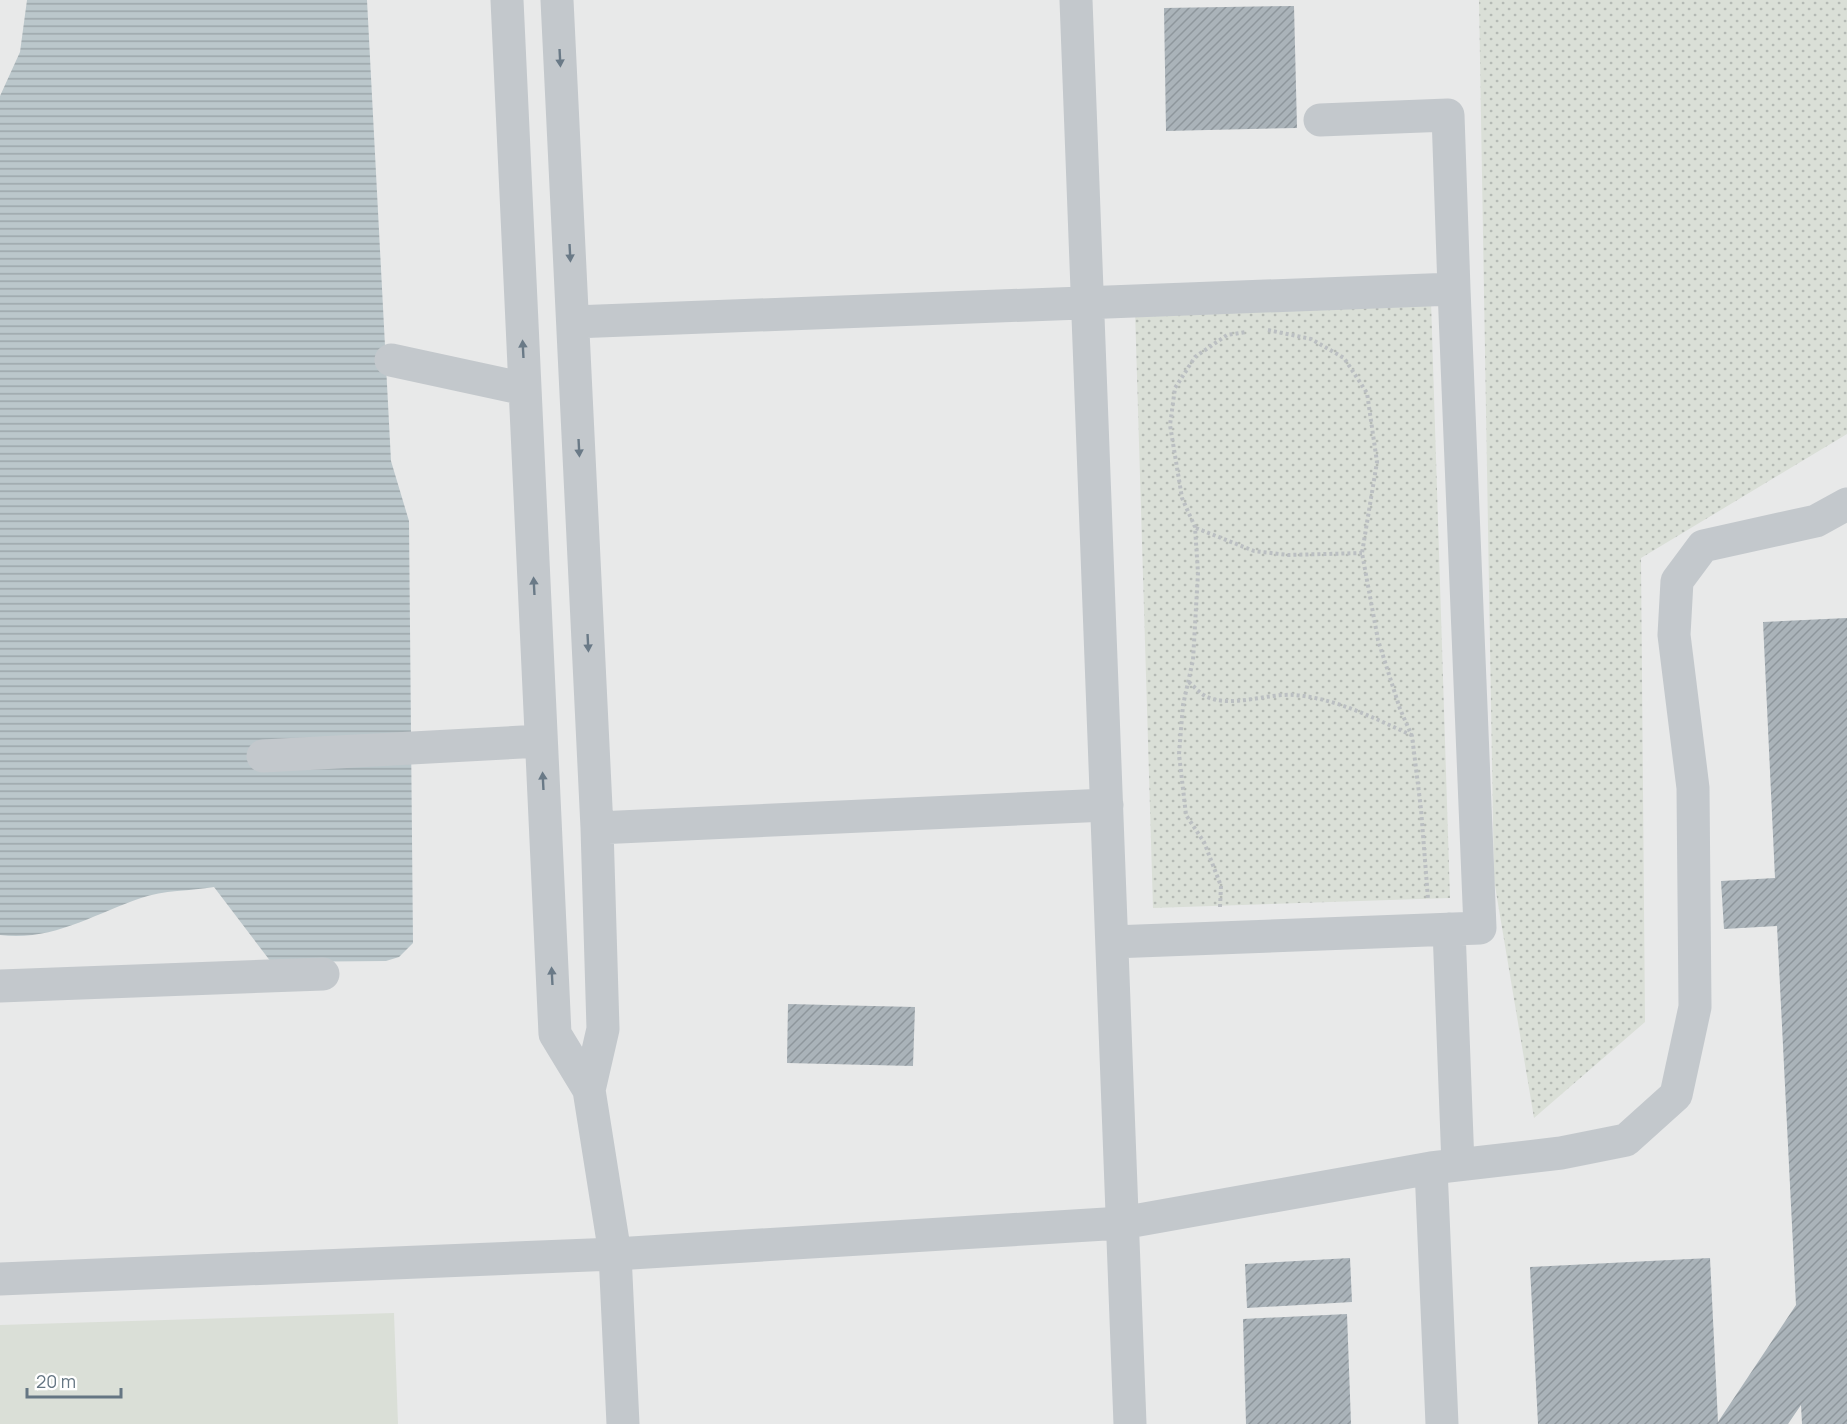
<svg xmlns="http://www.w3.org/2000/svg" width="1847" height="1424" font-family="Manrope,sans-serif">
  <defs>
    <pattern id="green-dots" width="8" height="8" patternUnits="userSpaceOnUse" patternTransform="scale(1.5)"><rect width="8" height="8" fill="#dadfd7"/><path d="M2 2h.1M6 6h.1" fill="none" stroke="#b4b9b4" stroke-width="1.8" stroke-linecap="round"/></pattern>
    <pattern id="water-rules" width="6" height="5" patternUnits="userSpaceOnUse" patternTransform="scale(1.5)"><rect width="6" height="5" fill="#bbc7cb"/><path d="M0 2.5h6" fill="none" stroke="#9ca6aa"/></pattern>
    <pattern id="building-hatch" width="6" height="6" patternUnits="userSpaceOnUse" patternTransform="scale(1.5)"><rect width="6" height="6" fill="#aab3b9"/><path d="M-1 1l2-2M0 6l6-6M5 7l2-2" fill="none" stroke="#8e969c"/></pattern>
  </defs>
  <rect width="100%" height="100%" fill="#fafaf8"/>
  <!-- built -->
  <path fill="#e8e9e9" d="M 0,0 L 1847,0 L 1847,1424 L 0,1424 Z"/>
  <!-- green -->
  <path fill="url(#green-dots)" d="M 1479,0 L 1847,0 L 1847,434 L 1641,558 L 1645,1022 L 1534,1118 L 1494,880 Z
    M 1431,301 L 1450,898 L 1153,908 L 1135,310 Z"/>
  <!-- pitch -->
  <path fill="#dadfd7" d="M 394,1313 L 398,1424 L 0,1424 L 0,1325 Z"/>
  <!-- water -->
  <path fill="url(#water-rules)" d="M 27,0 L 367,0 L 391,461 L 409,521 L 413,943 L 399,957 L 386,961 L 271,962 L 214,887 C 191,891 163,890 141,898 C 94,914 51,942 0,935 L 0,96 L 20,52 Z"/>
  <!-- building -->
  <path fill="url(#building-hatch)" d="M 1294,6 L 1297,128 L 1166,131 L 1164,8 Z
    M 1847,618 L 1847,1424 L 1802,1424 L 1801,1405 L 1788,1424 L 1538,1424 L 1530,1267 L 1710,1258 L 1718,1422 L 1796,1305 L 1777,926 L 1724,929 L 1721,881 L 1775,878 L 1763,622 Z
    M 788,1004 L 915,1007 L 913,1066 L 787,1063 Z
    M 1350,1258 L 1352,1302 L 1247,1308 L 1245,1264 Z
    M 1347,1314 L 1351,1424 L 1246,1424 L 1243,1319 Z"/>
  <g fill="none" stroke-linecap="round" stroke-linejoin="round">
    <!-- path -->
    <path stroke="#bbbfc2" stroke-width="4" stroke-dasharray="3 3" stroke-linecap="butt" d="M 1268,330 L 1311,339 L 1344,358 L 1367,393 L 1377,462 L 1362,553 L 1378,640 L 1400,709 L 1412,736 L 1421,809 L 1428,899
      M 1196,528 L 1254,551 L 1288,555 L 1362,553
      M 1189,682 C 1194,687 1201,694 1207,697 C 1233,708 1267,693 1294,695 C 1335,698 1374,718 1411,735
      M 1220,907 L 1221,886 L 1204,842 L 1186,815 L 1179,754 L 1183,705 L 1193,660 L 1198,573 L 1195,527 L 1182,498 L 1170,425 L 1175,388 L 1195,357 L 1227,335 L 1246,332"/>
    <!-- minor -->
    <path stroke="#c3c8cc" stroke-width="33" d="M 507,0 L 555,1034 L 589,1090 L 615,1254 L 623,1424
      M 557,0 L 597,828 L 603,1029 L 589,1090
      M 1076,0 L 1130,1424
      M 573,322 L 1454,289 L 1448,115 L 1320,120
      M 391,360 L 525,389
      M 263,756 L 541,741
      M 597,828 L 1107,805
      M 1449,929 L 1458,1165
      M 1112,942 L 1480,928 L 1454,289
      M 0,986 L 323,974
      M 1431,1168 L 1442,1424
      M 0,1279 L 615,1254 L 1122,1223 L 1431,1168 L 1561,1153 L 1626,1140 L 1676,1095 L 1695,1007 L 1693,788 L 1674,635 L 1677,581 L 1703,546 L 1816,521 L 1847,504"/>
  </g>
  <!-- one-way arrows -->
  <defs><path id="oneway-solid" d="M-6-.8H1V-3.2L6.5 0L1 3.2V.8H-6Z" transform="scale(1.5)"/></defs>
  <g fill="#6a7a87">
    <use href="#oneway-solid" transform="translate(560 58) rotate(87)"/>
    <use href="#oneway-solid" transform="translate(570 253) rotate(87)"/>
    <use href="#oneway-solid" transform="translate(523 349) rotate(-93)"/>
    <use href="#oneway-solid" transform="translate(579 448) rotate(87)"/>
    <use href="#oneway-solid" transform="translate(534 586) rotate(-93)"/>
    <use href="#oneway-solid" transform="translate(588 643) rotate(87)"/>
    <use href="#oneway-solid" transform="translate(543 781) rotate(-93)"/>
    <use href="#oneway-solid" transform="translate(552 976) rotate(-93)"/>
  </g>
  <!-- scale -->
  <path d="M27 1388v9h94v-9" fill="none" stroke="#657683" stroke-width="3"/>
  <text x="36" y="1388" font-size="18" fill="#657683" stroke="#ffffff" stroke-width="4.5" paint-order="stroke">20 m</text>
</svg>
